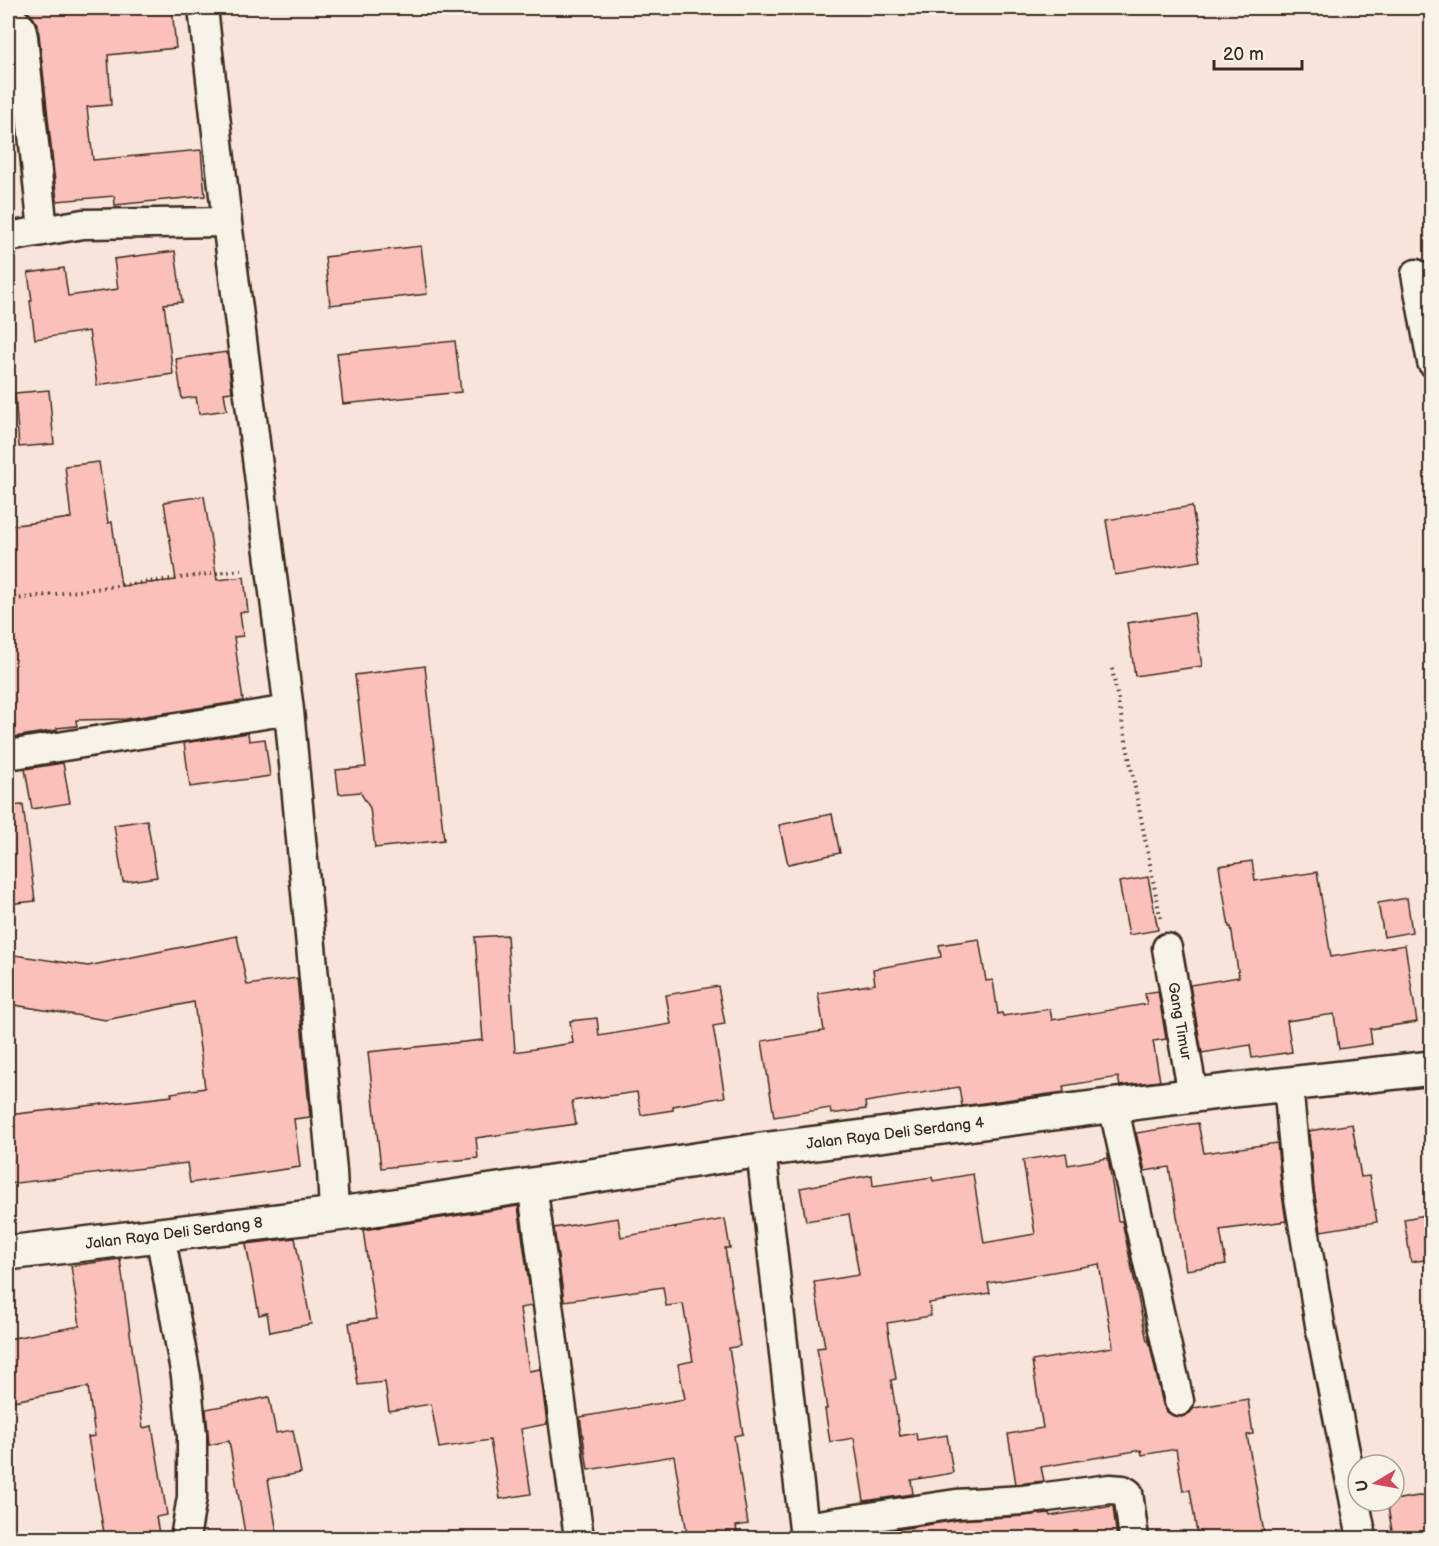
<svg xmlns="http://www.w3.org/2000/svg" width="1439" height="1546" font-family="'Balsamiq Sans',sans-serif">
  <rect width="100%" height="100%" fill="#f8e4da"/>
  <filter id="ink" filterUnits="userSpaceOnUse"><feTurbulence type="fractalNoise" baseFrequency=".0167" numOctaves="2"/><feDisplacementMap in="SourceGraphic" scale="12" xChannelSelector="R" yChannelSelector="G"/><feConvolveMatrix kernelMatrix="1 2 1 2 8 2 1 2 1" color-interpolation-filters="sRGB"/></filter>
  <g filter="url(#ink)">
    <!-- building -->
    <path fill="#fbc0b9" stroke="#3b2a1e" stroke-width="1.5" d="M 24,8 L 172,8 L 176,48 L 108,55 L 111,105 L 87,107 L 93,160 L 201,150 L 205,196 L 115,205 L 114,196 L 57,201 L 39,34 L 37,24 L 33,17 Z
      M 421,246 L 427,294 L 330,305 L 325,257 Z
      M 175,251 L 182,302 L 164,304 L 173,374 L 97,385 L 89,331 L 35,339 L 30,301 L 32,301 L 28,273 L 64,268 L 68,296 L 118,289 L 114,259 Z
      M 455,341 L 461,392 L 343,404 L 337,353 Z
      M 227,352 L 232,392 L 224,393 L 227,410 L 199,414 L 196,397 L 182,399 L 176,359 Z
      M 49,390 L 54,444 L 19,447 L 15,393 Z
      M 99,462 L 108,523 L 112,522 L 121,586 L 176,580 L 164,502 L 204,496 L 217,580 L 244,577 L 248,612 L 240,612 L 243,636 L 234,637 L 243,701 L 126,719 L 76,720 L 77,726 L 57,728 L 57,730 L 8,738 L 8,526 L 71,518 L 65,466 Z
      M 1192,506 L 1201,561 L 1115,575 L 1106,520 Z
      M 1194,613 L 1202,666 L 1135,676 L 1127,623 Z
      M 425,666 L 444,840 L 375,848 L 370,808 L 360,792 L 339,794 L 336,770 L 366,767 L 355,675 Z
      M 248,733 L 249,741 L 265,739 L 270,776 L 190,787 L 184,743 Z
      M 63,763 L 70,803 L 32,809 L 25,769 Z
      M 23,805 L 35,901 L 8,904 L 8,806 Z
      M 832,814 L 840,853 L 788,864 L 779,825 Z
      M 147,820 L 157,877 L 123,882 L 114,825 Z
      M 1252,861 L 1255,881 L 1317,872 L 1331,957 L 1405,945 L 1417,1022 L 1370,1029 L 1372,1044 L 1339,1049 L 1334,1014 L 1287,1021 L 1292,1052 L 1252,1058 L 1250,1045 L 1202,1053 L 1190,985 L 1239,977 L 1231,927 L 1229,927 L 1219,866 Z
      M 1148,877 L 1158,930 L 1129,935 L 1119,882 Z
      M 1407,898 L 1412,932 L 1384,937 L 1378,903 Z
      M 507,935 L 515,1052 L 573,1043 L 570,1021 L 597,1018 L 599,1036 L 671,1024 L 666,995 L 718,986 L 725,1024 L 713,1026 L 725,1097 L 673,1106 L 673,1110 L 641,1115 L 637,1092 L 572,1101 L 576,1124 L 476,1138 L 478,1158 L 381,1168 L 368,1052 L 483,1040 L 475,937 Z
      M 237,936 L 247,985 L 297,978 L 310,1117 L 294,1119 L 300,1167 L 190,1183 L 187,1163 L 8,1184 L 8,1115 L 172,1096 L 171,1093 L 205,1088 L 194,1002 L 106,1020 L 8,1004 L 8,954 L 88,966 Z
      M 979,939 L 986,981 L 993,980 L 998,1014 L 1002,1013 L 1003,1016 L 1050,1009 L 1052,1020 L 1147,1004 L 1145,993 L 1158,991 L 1166,1039 L 1153,1041 L 1160,1081 L 1120,1086 L 1118,1077 L 1063,1086 L 1064,1092 L 962,1106 L 959,1087 L 865,1102 L 866,1109 L 831,1114 L 830,1108 L 774,1117 L 762,1041 L 824,1031 L 818,993 L 875,984 L 873,969 L 941,957 L 939,945 Z
      M 1198,1123 L 1204,1153 L 1277,1143 L 1282,1194 L 1286,1221 L 1220,1230 L 1226,1264 L 1186,1270 L 1169,1167 L 1145,1171 L 1136,1133 Z
      M 1352,1124 L 1361,1177 L 1369,1176 L 1377,1222 L 1321,1231 L 1314,1190 L 1309,1131 Z
      M 1066,1153 L 1068,1165 L 1108,1158 L 1118,1221 L 1122,1221 L 1147,1341 L 1149,1341 L 1163,1405 L 1167,1412 L 1174,1416 L 1182,1417 L 1190,1413 L 1194,1408 L 1248,1399 L 1253,1434 L 1247,1435 L 1265,1539 L 1198,1539 L 1190,1490 L 1183,1491 L 1176,1449 L 1142,1455 L 1141,1450 L 1041,1467 L 1044,1481 L 1016,1484 L 1008,1434 L 1043,1428 L 1032,1361 L 1113,1347 L 1099,1264 L 988,1283 L 990,1293 L 929,1303 L 931,1316 L 887,1323 L 896,1379 L 891,1380 L 900,1436 L 916,1433 L 917,1440 L 947,1435 L 953,1473 L 911,1480 L 913,1494 L 864,1501 L 854,1438 L 830,1442 L 825,1409 L 827,1409 L 817,1348 L 825,1347 L 814,1282 L 859,1275 L 849,1214 L 806,1221 L 800,1188 L 872,1175 L 873,1186 L 932,1177 L 933,1181 L 973,1174 L 984,1243 L 1035,1234 L 1023,1160 Z
      M 518,1206 L 532,1306 L 520,1308 L 529,1371 L 540,1369 L 547,1424 L 521,1429 L 531,1494 L 500,1499 L 490,1440 L 439,1448 L 431,1404 L 389,1411 L 385,1382 L 358,1385 L 349,1323 L 376,1319 L 363,1230 Z
      M 1431,1214 L 1431,1259 L 1411,1262 L 1404,1219 Z
      M 618,1218 L 621,1237 L 725,1219 L 730,1248 L 725,1248 L 740,1346 L 729,1348 L 743,1434 L 734,1436 L 748,1524 L 736,1526 L 738,1539 L 688,1539 L 674,1456 L 588,1470 L 580,1417 L 685,1399 L 678,1364 L 693,1361 L 683,1304 L 666,1306 L 663,1287 L 564,1301 L 554,1228 Z
      M 295,1238 L 311,1324 L 270,1332 L 267,1313 L 259,1315 L 246,1244 Z
      M 120,1259 L 143,1428 L 152,1426 L 167,1515 L 156,1517 L 160,1539 L 105,1539 L 88,1437 L 95,1436 L 88,1387 L 8,1402 L 8,1339 L 80,1326 L 71,1266 Z
      M 269,1397 L 276,1433 L 293,1430 L 301,1473 L 268,1479 L 278,1539 L 246,1539 L 229,1441 L 209,1445 L 206,1409 Z
      M 1431,1494 L 1431,1531 L 1393,1537 L 1387,1501 L 1394,1501 L 1394,1500 Z
      M 1113,1506 L 1117,1539 L 870,1539 L 869,1534 L 958,1520 L 1024,1516 L 1049,1513 L 1050,1516 Z"/>
    <g fill="none" stroke-linecap="round" stroke-linejoin="round">
      <!-- minor casing -->
      <g stroke="#3b2a1e" stroke-width="33">
        <path id="minor" d="M 203,8 L 227,222 L 289,710 L 332,1171 L 334,1213
          M 8,15 L 21,28 L 23,37 L 43,231
          M 8,237 L 83,224 L 227,222
          M 1416,274 L 1432,362
          M 8,755 L 289,710
          M 1167,948 L 1193,1095
          M 1288,1084 L 1298,1192 L 1320,1325 L 1362,1538
          M 1113,1105 L 1179,1401
          M 761,1150 L 805,1538
          M 532,1184 L 579,1538
          M 160,1234 L 186,1376 L 192,1435 L 192,1497 L 185,1538
          M 804,1527 L 956,1504 L 1023,1500 L 1110,1489 L 1123,1490 L 1128,1493 L 1134,1538"/>
      </g>
      <!-- tertiary casing -->
      <g stroke="#3b2a1e" stroke-width="38">
        <path id="tertiary" d="M 8,1253 L 361,1211 L 761,1150 L 1235,1090 L 1432,1068"/>
      </g>
      <!-- path -->
      <path stroke="#3b2a1e" stroke-width="4" stroke-dasharray="1.5 4.5" stroke-linecap="butt" d="M 8,600 L 242,570
        M 1112,669 L 1161,921"/>
      <!-- minor -->
      <use href="#minor" stroke="#f7f3e8" stroke-width="28"/>
      <!-- tertiary -->
      <use href="#tertiary" stroke="#f7f3e8" stroke-width="33"/>
    </g>
  </g>
  <g text-anchor="middle" stroke-width="6" stroke-linejoin="round" paint-order="stroke">
    <!-- street labels -->
    <g font-size="15" fill="#3b2a1e" stroke="#f7f3e8">
      <text transform="translate(1180 1021) rotate(80)" y="5">Gang Timur</text>
      <text transform="translate(895 1133) rotate(-7)" y="5">Jalan Raya Deli Serdang 4</text>
      <text transform="translate(174 1233) rotate(-7)" y="5">Jalan Raya Deli Serdang 8</text>
    </g>
  </g>
  <!-- margin -->
  <rect width="1439" height="1546" fill="none" stroke="#f7f3e8" stroke-width="30"/>
  <rect x="15" y="15" width="1409" height="1516" fill="none" stroke="#3b2a1e" stroke-width="2" filter="url(#ink)"/>
  <!-- north arrow -->
  <g transform="translate(1376 1483) rotate(260)"><circle r="28" fill="#f7f3e8" stroke="#aca397" stroke-width="1.5"/>
  <path d="M0-4.5L10 22L0 15L-10 22Z" fill="#d1495b"/>
  <text y="-9" font-size="16" font-weight="bold" text-anchor="middle" fill="#3b2a1e">U</text>
  </g>
  <!-- scale -->
  <path d="M1214 60v9h88v-9" fill="none" stroke="#3b2a1e" stroke-width="3"/>
  <text x="1223" y="60" font-size="18" fill="#3b2a1e" stroke="#f7f3e8" stroke-width="4.5" paint-order="stroke">20 m</text>
</svg>
